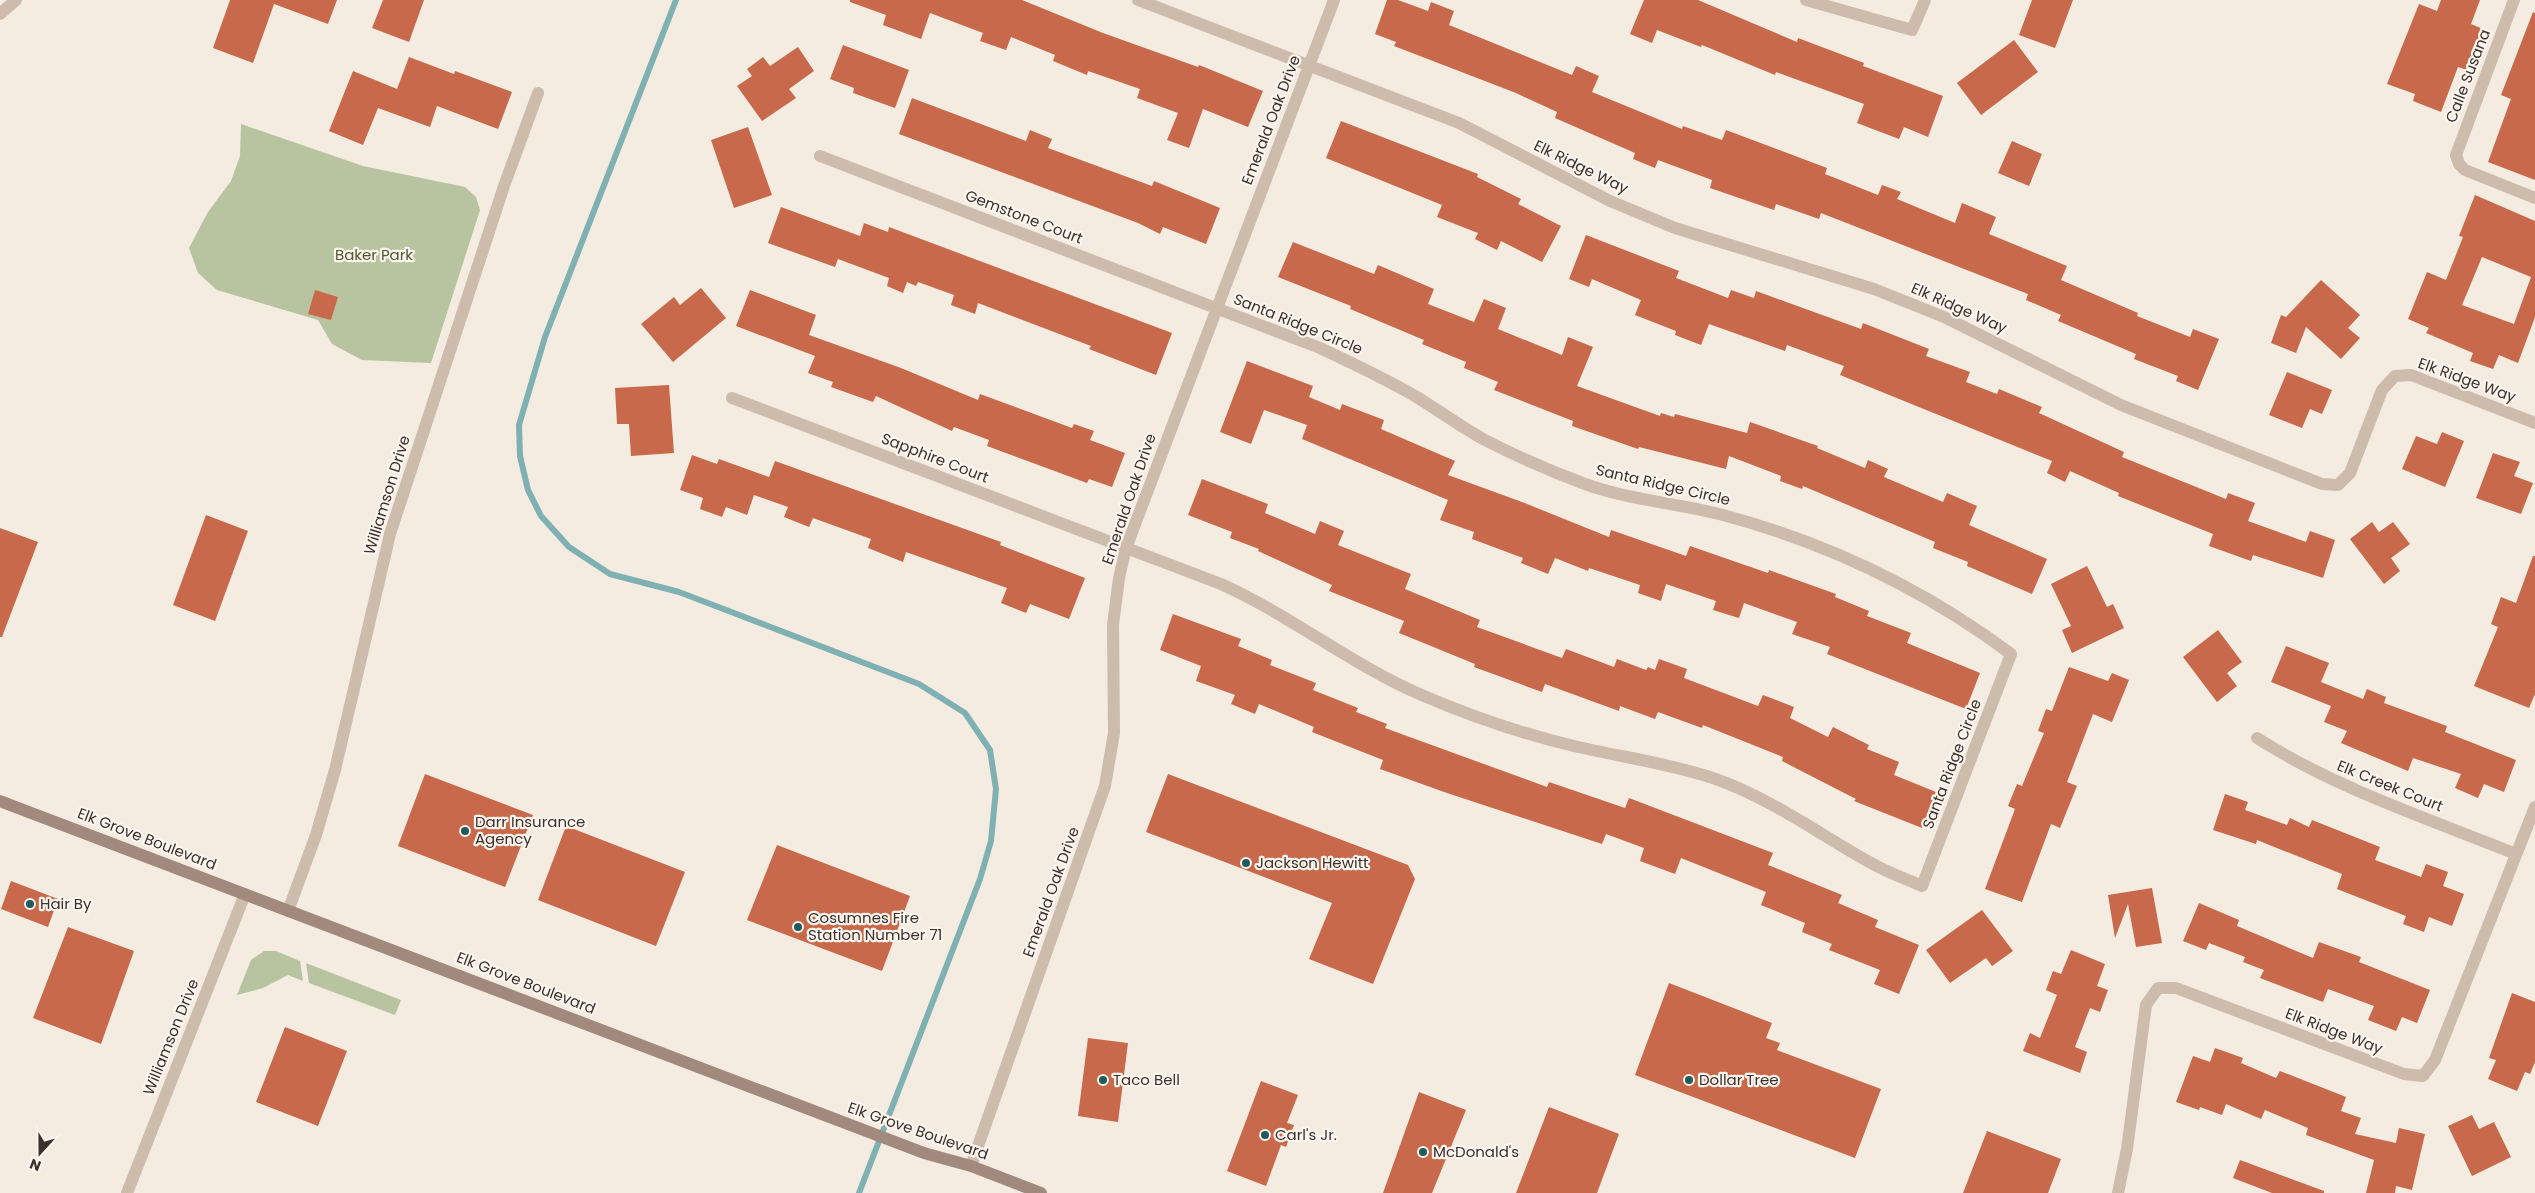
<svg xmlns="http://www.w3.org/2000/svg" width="2535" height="1193" font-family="Poppins,sans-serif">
  <rect width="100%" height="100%" fill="#f4ebe1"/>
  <!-- green -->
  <path fill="#b8c4a0" d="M 241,124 L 363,166 L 465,187 L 476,197 L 480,210 L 431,363 L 362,360 L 332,344 L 318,320 L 217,290 L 198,273 L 189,248 L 208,212 L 231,181 L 240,156 Z
    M 264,951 L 276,951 L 300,961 L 303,981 L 288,975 L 263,988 L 237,995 L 251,960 Z
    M 306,963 L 401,1000 L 395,1015 L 309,983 Z"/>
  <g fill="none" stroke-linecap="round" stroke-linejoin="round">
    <!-- stream -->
    <path stroke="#7fb0b2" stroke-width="6" d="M 676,0 L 545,337 L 519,425 L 520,456 L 528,490 L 541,516 L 569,547 L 610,574 L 679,592 L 919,684 L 965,713 L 990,750 L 996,789 L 991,841 L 980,879 L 859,1193"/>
  </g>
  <!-- building -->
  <path fill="#c8694b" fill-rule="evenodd" d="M 230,0 L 337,0 L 328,24 L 274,4 L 253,63 L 213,48 Z
    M 383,0 L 424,0 L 409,42 L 372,28 Z
    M 850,0 L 1022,0 L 1103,33 L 1198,67 L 1199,65 L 1263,91 L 1248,127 L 1203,109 L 1189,148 L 1167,140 L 1178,113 L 1137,98 L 1140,89 L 1088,71 L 1087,75 L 1053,61 L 1055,55 L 1011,37 L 1006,50 L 980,41 L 983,33 L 930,13 L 921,39 L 883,25 L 886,15 L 850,2 Z
    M 1387,0 L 1398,0 L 1428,11 L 1431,2 L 1454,11 L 1449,25 L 1572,75 L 1576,66 L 1599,76 L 1592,92 L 1682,129 L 1683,126 L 1722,140 L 1726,130 L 1827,168 L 1825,174 L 1878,195 L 1882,185 L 1901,192 L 1897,199 L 1955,223 L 1962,203 L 1996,217 L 1989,234 L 2067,266 L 2061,280 L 2138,313 L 2137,316 L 2190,337 L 2193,329 L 2219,339 L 2198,390 L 2176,381 L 2178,376 L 2134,359 L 2136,354 L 2058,321 L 2061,315 L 2026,300 L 2028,294 L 1821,213 L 1819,219 L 1776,204 L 1774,210 L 1710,188 L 1712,180 L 1658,160 L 1655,168 L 1633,159 L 1635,153 L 1555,118 L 1557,112 L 1516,93 L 1394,46 L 1396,42 L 1375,34 Z
    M 1644,0 L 1698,0 L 1797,42 L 1798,38 L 1864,63 L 1863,66 L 1943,96 L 1928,137 L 1904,127 L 1899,139 L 1857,123 L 1864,104 L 1776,72 L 1775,75 L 1702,45 L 1701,47 L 1657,30 L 1652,43 L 1630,34 Z
    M 2032,0 L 2073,0 L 2055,48 L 2019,35 Z
    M 2441,0 L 2480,0 L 2471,24 L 2483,29 L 2467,70 L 2458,67 L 2441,112 L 2413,101 L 2415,94 L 2387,84 L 2419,4 L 2437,11 Z
    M 2533,12 L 2535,13 L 2535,180 L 2488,162 L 2511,99 L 2501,95 Z
    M 2014,40 L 2038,72 L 1981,115 L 1957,83 Z
    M 843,45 L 909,70 L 895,108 L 853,93 L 854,88 L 830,79 Z
    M 798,47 L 814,71 L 789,89 L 796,98 L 762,121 L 737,86 L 752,76 L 747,69 L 763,57 L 770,66 Z
    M 409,57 L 454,74 L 455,71 L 512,92 L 498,129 L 437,106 L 430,127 L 378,108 L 363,145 L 329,131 L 353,71 L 397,89 Z
    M 912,98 L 1026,141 L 1030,130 L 1052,139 L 1048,148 L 1152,186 L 1154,181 L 1220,208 L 1206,244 L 1163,227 L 1160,234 L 1138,223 L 899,134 Z
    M 1341,121 L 1478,174 L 1477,177 L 1521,199 L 1518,204 L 1561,226 L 1542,262 L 1501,241 L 1497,250 L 1475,239 L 1478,233 L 1437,217 L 1442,205 L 1326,158 Z
    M 748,127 L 772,195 L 734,208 L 711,140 Z
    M 2012,141 L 2042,154 L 2029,186 L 1998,173 Z
    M 2475,195 L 2535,221 L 2535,317 L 2518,363 L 2499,355 L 2493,369 L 2470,361 L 2473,353 L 2426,333 L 2429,328 L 2408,319 L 2427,272 L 2446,280 L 2463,237 L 2459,236 ZM 2482,257 L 2531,277 L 2514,324 L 2462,305 Z
    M 781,207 L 860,236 L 864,223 L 888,232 L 889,227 L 1172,333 L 1156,375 L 1089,349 L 1091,346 L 978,303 L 975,314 L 951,305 L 954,295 L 918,282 L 916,286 L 907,282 L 903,293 L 887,286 L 889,278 L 838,259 L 835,267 L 768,243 Z
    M 1586,235 L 1679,271 L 1676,278 L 1728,298 L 1731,290 L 1754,298 L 1756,291 L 1861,329 L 1863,323 L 1929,349 L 1926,356 L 1970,372 L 1966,382 L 1997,394 L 1999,389 L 2042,407 L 2039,413 L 2124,452 L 2122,457 L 2226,499 L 2228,493 L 2255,503 L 2248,521 L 2306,542 L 2310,531 L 2335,540 L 2323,578 L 2253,555 L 2251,561 L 2209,546 L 2213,534 L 2118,496 L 2119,493 L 2070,471 L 2065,482 L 2047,473 L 2052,461 L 1840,375 L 1844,366 L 1787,345 L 1785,351 L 1709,324 L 1701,345 L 1675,335 L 1676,331 L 1635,315 L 1641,300 L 1592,279 L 1589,287 L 1569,279 Z
    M 1293,242 L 1374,274 L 1378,265 L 1434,289 L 1428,304 L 1474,322 L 1484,299 L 1506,308 L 1498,329 L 1562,355 L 1568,337 L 1593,347 L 1577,386 L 1660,416 L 1661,413 L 1674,417 L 1675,414 L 1747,433 L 1750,422 L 1818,446 L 1817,448 L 1865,468 L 1868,460 L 1888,469 L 1884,477 L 1943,502 L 1947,493 L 1977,506 L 1969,525 L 2047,559 L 2032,594 L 1967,566 L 1968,562 L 1933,548 L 1935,542 L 1803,486 L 1802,489 L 1780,481 L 1781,476 L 1729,456 L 1726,469 L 1639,447 L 1638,449 L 1572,426 L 1573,421 L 1494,390 L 1498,382 L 1464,368 L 1466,362 L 1422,344 L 1424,340 L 1350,309 L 1351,306 L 1278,277 Z
    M 2321,280 L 2360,315 L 2348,328 L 2360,338 L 2341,359 L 2306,327 L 2296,353 L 2271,343 L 2281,315 L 2286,317 Z
    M 701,288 L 726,318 L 673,362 L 641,324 L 674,297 L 680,305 Z
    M 315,290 L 338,297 L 331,320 L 308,314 Z
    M 750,290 L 816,315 L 809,335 L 901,368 L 978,400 L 980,394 L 1072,428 L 1074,424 L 1094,431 L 1090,440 L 1125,453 L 1112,487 L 1089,479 L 1087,483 L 987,446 L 989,440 L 954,427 L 952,431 L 876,396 L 873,402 L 831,387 L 833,382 L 808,373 L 815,356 L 736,326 Z
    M 1247,361 L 1313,386 L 1309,397 L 1340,410 L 1342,404 L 1384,420 L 1381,429 L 1455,461 L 1448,475 L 1522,502 L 1609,537 L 1611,530 L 1686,556 L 1690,546 L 1768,573 L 1769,570 L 1836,594 L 1835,597 L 1869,611 L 1867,616 L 1911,633 L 1907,643 L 1980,673 L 1966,709 L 1827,654 L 1830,647 L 1792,634 L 1797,622 L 1744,603 L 1739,618 L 1713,610 L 1716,601 L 1666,584 L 1661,601 L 1638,593 L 1640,585 L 1589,568 L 1588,571 L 1555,558 L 1548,574 L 1521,563 L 1523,558 L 1472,539 L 1474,532 L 1440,520 L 1448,500 L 1302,439 L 1307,425 L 1264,410 L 1251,444 L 1220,432 Z
    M 2287,372 L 2332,390 L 2322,414 L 2310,409 L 2302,428 L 2269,415 Z
    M 669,385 L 674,453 L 631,456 L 629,424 L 617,424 L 615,388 Z
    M 2442,432 L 2464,441 L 2445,487 L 2402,469 L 2416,436 L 2437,444 Z
    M 2493,453 L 2520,462 L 2514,476 L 2533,483 L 2521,514 L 2476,498 Z
    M 692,455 L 717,464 L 719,459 L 769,477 L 775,461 L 1001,542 L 1000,545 L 1085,578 L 1069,619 L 1030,604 L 1026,613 L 1001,603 L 1007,588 L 906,552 L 903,562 L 868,548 L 871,539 L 813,518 L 809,527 L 784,517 L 788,507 L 754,495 L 747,515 L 726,507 L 722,517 L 700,509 L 703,498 L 680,490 Z
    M 1202,479 L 1268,504 L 1265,513 L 1315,534 L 1320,521 L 1344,531 L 1338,545 L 1411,574 L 1405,589 L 1480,620 L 1477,627 L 1562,658 L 1566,649 L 1614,667 L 1617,659 L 1646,670 L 1648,667 L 1655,670 L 1659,659 L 1687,669 L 1684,678 L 1758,706 L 1763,695 L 1794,707 L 1790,718 L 1828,737 L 1833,727 L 1869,745 L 1867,749 L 1899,762 L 1894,775 L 1936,792 L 1922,828 L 1854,801 L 1856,799 L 1782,761 L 1783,757 L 1703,725 L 1702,728 L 1658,712 L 1655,719 L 1620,706 L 1619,711 L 1545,684 L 1542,692 L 1474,667 L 1475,664 L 1399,633 L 1404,621 L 1329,591 L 1332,585 L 1258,551 L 1259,549 L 1230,538 L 1232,532 L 1188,515 Z
    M 206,515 L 248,531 L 215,621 L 173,605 Z
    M 2372,522 L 2379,532 L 2393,522 L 2410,544 L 2391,558 L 2400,571 L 2384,584 L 2350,539 Z
    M 0,528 L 38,542 L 2,637 L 0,637 Z
    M 2533,556 L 2535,556 L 2535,694 L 2529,708 L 2474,686 L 2498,627 L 2491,624 L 2501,597 L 2516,603 Z
    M 2087,566 L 2107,607 L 2113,604 L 2124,628 L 2072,653 L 2062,630 L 2071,626 L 2051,584 Z
    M 1173,614 L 1241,639 L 1238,646 L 1272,660 L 1270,665 L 1316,683 L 1313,690 L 1358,708 L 1356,712 L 1387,724 L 1385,728 L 1547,787 L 1549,782 L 1625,808 L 1629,798 L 1773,853 L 1768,865 L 1842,895 L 1838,903 L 1878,920 L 1875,927 L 1919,945 L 1899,994 L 1874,984 L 1880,970 L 1829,950 L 1832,944 L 1802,932 L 1805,923 L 1761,905 L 1766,892 L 1681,858 L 1675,874 L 1640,861 L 1644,848 L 1606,834 L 1602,844 L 1447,793 L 1380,769 L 1383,760 L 1312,732 L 1314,727 L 1259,704 L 1255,714 L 1231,704 L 1235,695 L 1196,681 L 1201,666 L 1160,650 Z
    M 2218,630 L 2242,662 L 2227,673 L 2237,686 L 2217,702 L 2183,657 Z
    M 2286,646 L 2329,663 L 2321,682 L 2363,699 L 2367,689 L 2386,697 L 2384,703 L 2447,726 L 2445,732 L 2516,760 L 2504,792 L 2484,784 L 2478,798 L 2455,788 L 2461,774 L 2413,758 L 2408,771 L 2341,743 L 2347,731 L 2324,722 L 2331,706 L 2271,682 Z
    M 2069,667 L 2108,681 L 2112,673 L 2129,680 L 2112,722 L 2093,714 L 2067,782 L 2077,786 L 2060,828 L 2051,824 L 2022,902 L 1985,889 L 2015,809 L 2008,806 L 2017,784 L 2022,786 L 2044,733 L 2038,731 L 2046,709 L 2052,711 Z
    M 425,774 L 533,815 L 505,887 L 398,846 Z
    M 1168,774 L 1408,865 L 1415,879 L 1373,984 L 1309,959 L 1332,903 L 1146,832 Z
    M 2225,794 L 2248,802 L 2245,810 L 2287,825 L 2290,818 L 2309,827 L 2312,820 L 2380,847 L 2375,860 L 2421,877 L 2426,864 L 2448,872 L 2443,886 L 2464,894 L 2452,926 L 2429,917 L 2424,932 L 2403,924 L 2406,916 L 2337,889 L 2342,874 L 2257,840 L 2256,844 L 2213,830 Z
    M 566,826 L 685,872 L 656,946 L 538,900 Z
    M 777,845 L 910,896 L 882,971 L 747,920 Z
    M 11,881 L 58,899 L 48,927 L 1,909 Z
    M 2152,888 L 2162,943 L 2136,947 L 2128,904 L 2115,938 L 2108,895 Z
    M 2199,903 L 2239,920 L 2237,926 L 2313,958 L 2319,942 L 2361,957 L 2359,962 L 2430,990 L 2417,1023 L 2402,1017 L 2396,1031 L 2368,1020 L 2374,1006 L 2328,989 L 2323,1002 L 2260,978 L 2264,970 L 2243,962 L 2245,957 L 2209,943 L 2206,950 L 2183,941 Z
    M 1982,910 L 2013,951 L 1992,966 L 1986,958 L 1950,983 L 1926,950 Z
    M 68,927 L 134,951 L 101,1044 L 33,1018 Z
    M 2071,950 L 2105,964 L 2097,986 L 2108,990 L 2100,1012 L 2090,1008 L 2075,1047 L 2087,1052 L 2080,1073 L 2023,1051 L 2030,1033 L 2040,1038 L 2057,995 L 2046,990 L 2053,971 L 2061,974 Z
    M 1669,983 L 1772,1023 L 1766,1038 L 1780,1043 L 1777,1050 L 1881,1089 L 1855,1158 L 1635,1075 Z
    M 2512,993 L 2535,1002 L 2535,1062 L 2530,1074 L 2525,1072 L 2517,1091 L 2488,1079 L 2496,1060 L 2489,1058 Z
    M 285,1027 L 347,1051 L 318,1126 L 256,1102 Z
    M 1088,1038 L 1128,1043 L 1118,1122 L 1078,1116 Z
    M 2215,1048 L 2243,1058 L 2241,1063 L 2276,1078 L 2280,1071 L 2346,1097 L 2341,1111 L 2361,1118 L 2355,1134 L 2396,1143 L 2399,1128 L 2425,1134 L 2412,1190 L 2396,1186 L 2395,1193 L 2366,1193 L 2374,1160 L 2306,1135 L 2308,1128 L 2265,1110 L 2261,1119 L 2226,1104 L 2222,1115 L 2200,1107 L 2199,1110 L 2176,1102 L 2193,1056 L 2210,1062 Z
    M 1261,1081 L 1298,1095 L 1287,1123 L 1294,1125 L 1286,1147 L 1281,1145 L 1266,1186 L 1227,1171 Z
    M 1419,1092 L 1466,1110 L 1432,1193 L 1383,1193 Z
    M 1549,1107 L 1619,1134 L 1597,1193 L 1516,1193 Z
    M 2472,1115 L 2479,1129 L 2494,1122 L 2511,1157 L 2472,1176 L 2448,1126 Z
    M 1987,1131 L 2061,1159 L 2048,1193 L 1963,1193 Z
    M 2240,1160 L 2324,1191 L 2324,1193 L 2272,1193 L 2233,1178 Z"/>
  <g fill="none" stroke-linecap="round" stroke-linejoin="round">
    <!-- street -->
    <path stroke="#cdbbac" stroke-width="12" d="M 1138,0 L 1459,123 L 1610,201 L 1675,228 L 1874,289 L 1944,317 L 2121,405 L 2322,484 L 2338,485 L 2350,473 L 2382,390 L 2395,376 L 2411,375 L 2535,423
      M 1806,0 L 1912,30 L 1925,0
      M 2514,0 L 2456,155 L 2459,164 L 2465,170 L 2535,198
      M 0,14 L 16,0
      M 732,398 L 1221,584 C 1292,616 1353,666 1424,696 C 1473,717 1523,734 1574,746 C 1621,757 1668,763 1713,778 C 1771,798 1820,835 1873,864 C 1889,873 1906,879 1922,886 L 2011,654 C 1924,589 1828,543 1723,515 C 1677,503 1629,500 1585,484 C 1550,471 1516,456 1483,439 C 1460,426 1438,410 1415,396 C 1384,378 1352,363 1320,348 L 820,156
      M 2257,738 C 2337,789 2429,819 2516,854
      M 288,911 L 316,835 L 335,770 L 390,534 L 504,186 L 538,93
      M 971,1166 L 1105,786 L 1114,733 L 1113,625 L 1119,578 L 1126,548 L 1334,0
      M 127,1193 L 245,894
      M 2118,1193 L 2127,1149 L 2146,1005 L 2158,988 L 2176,988 L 2404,1074 L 2423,1076 L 2435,1060 L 2535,807"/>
    <!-- secondary -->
    <path stroke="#a18a7d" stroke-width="12" d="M 0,801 L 924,1153 L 971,1166 L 1041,1193"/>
  </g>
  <!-- markers -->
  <g fill="#1f5a5e" stroke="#fbf5ee" stroke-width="2">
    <circle cx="465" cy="831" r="5"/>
    <circle cx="1246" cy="863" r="5"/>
    <circle cx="30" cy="904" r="5"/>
    <circle cx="798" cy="927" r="5"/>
    <circle cx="1103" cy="1080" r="5"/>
    <circle cx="1689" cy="1080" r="5"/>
    <circle cx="1265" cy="1135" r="5"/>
    <circle cx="1423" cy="1152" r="5"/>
  </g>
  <g text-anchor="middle" stroke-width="4.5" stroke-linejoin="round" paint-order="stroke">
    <!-- street labels -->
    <g font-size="15" fill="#3b302b" stroke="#fbf5ee">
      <text transform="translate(2468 76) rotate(-69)" y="5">Calle Susana</text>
      <text transform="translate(1271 120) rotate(-69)" y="5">Emerald Oak Drive</text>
      <text transform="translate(1581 167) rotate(26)" y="5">Elk Ridge Way</text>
      <text transform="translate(1024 217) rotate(21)" y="5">Gemstone Court</text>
      <text transform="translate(1959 308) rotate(24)" y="5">Elk Ridge Way</text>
      <text transform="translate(1298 324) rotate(22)" y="5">Santa Ridge Circle</text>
      <text transform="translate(2467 380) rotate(20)" y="5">Elk Ridge Way</text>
      <text transform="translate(935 458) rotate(21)" y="5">Sapphire Court</text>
      <text transform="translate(1663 485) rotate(13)" y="5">Santa Ridge Circle</text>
      <text transform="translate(387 495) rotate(-73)" y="5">Williamson Drive</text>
      <text transform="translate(1129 499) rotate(-71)" y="5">Emerald Oak Drive</text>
      <text transform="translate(1952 764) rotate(-69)" y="5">Santa Ridge Circle</text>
      <text transform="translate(2390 786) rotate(22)" y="5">Elk Creek Court</text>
      <text transform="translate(147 839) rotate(21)" y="5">Elk Grove Boulevard</text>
      <text transform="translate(1051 892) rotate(-70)" y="5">Emerald Oak Drive</text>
      <text transform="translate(526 983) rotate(21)" y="5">Elk Grove Boulevard</text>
      <text transform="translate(2334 1031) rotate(21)" y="5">Elk Ridge Way</text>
      <text transform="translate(171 1037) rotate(-68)" y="5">Williamson Drive</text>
      <text transform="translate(918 1131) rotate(19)" y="5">Elk Grove Boulevard</text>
    </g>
    <!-- park labels -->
    <g font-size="15" fill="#4a5a2e" stroke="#fbf5ee">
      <text x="374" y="260">Baker Park</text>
    </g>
    <!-- poi labels -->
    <g font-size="15" fill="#3b302b" stroke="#fbf5ee" text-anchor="start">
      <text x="475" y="827">Darr Insurance<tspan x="475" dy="17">Agency</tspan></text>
      <text x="1256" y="868">Jackson Hewitt</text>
      <text x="40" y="909">Hair By</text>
      <text x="808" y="923">Cosumnes Fire<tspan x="808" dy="17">Station Number 71</tspan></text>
      <text x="1113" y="1085">Taco Bell</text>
      <text x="1699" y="1085">Dollar Tree</text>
      <text x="1275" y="1140">Carl's Jr.</text>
      <text x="1433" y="1157">McDonald's</text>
    </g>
  </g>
  <!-- north arrow -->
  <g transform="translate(40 1153) rotate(201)" stroke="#fbf5ee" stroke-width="4" paint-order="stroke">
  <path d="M0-4L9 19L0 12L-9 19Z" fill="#3b302b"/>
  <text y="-8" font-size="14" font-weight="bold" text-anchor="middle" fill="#3b302b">N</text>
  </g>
</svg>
